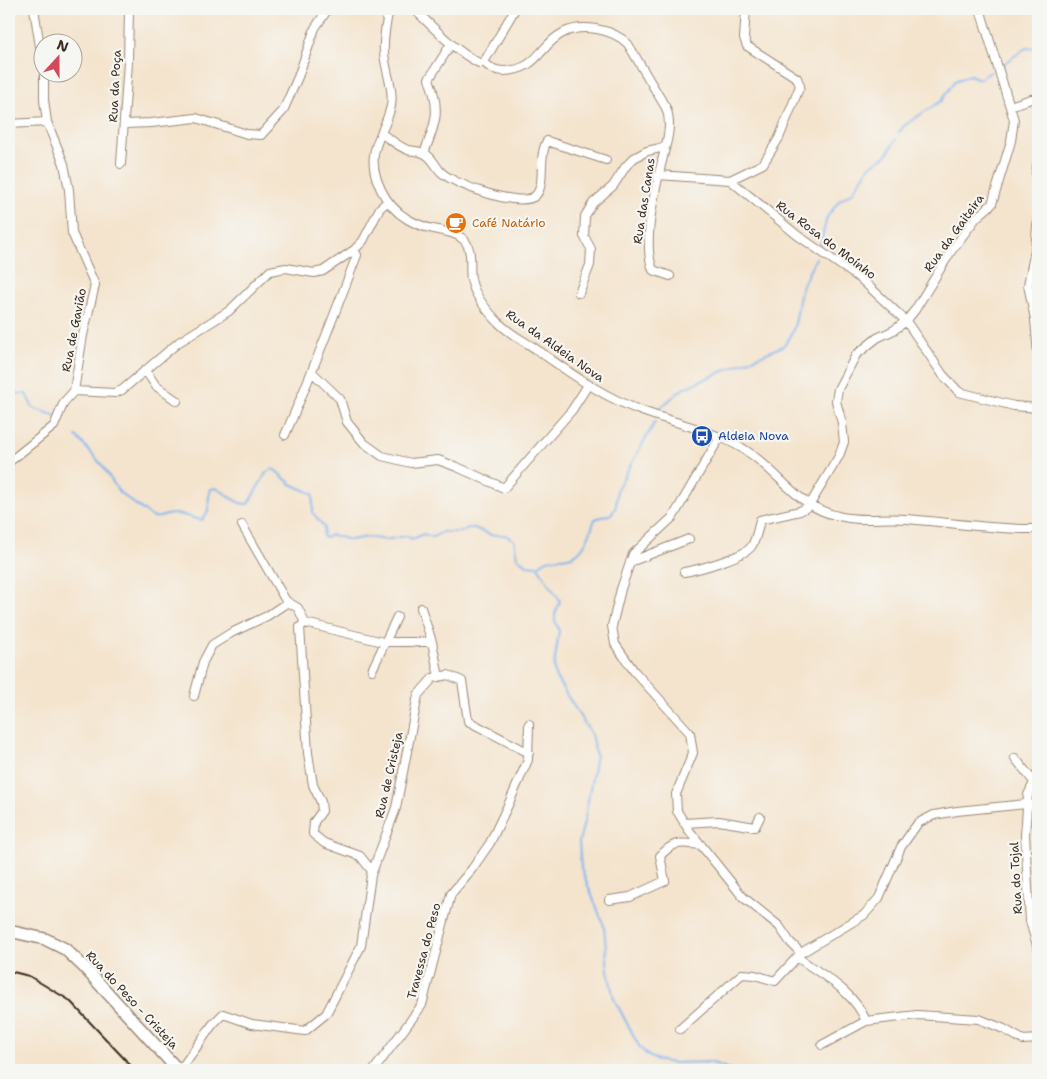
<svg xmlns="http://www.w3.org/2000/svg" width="1047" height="1079" font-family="'Shantell Sans',sans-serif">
  <rect width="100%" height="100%" fill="#f6f6f2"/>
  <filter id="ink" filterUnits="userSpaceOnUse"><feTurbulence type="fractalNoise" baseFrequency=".02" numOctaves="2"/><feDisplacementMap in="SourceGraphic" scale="10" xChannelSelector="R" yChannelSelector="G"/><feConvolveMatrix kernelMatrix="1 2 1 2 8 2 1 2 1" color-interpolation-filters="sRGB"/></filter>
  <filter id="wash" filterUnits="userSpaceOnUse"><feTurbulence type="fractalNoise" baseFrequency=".0096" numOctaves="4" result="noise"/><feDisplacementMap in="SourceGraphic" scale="20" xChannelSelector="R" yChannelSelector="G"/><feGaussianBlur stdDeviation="1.12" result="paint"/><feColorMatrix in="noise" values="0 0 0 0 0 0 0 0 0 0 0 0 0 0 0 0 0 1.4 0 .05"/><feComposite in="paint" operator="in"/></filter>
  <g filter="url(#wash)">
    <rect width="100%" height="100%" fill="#f4e4ce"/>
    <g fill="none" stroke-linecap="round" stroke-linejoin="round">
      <!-- stream -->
      <path stroke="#81b4ee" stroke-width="2" d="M 1002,65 L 1026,48 L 1038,49
        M 899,132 L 905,125 L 941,101 L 955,81 L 970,75 L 979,79 L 991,72
        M 820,246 L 827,217 L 840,200 L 852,193 L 870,166 L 887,155 L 896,139
        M 9,393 L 26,394 L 33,408 L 56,416
        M 658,412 L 661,407 L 684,388 L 783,346 C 798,332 796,310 801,291 C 804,280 811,269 816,258
        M 76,436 L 102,465 L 119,492 L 152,517 C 160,519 165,514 173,514 C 182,513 193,519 202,520 C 214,507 205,501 211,489 L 216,488 C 227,493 236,505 248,504 L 266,473 L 271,469 L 275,470 L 291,484 L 313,494 L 313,513 L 324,527 L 323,536 L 325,538 L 332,535 L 350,540 L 368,537 L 385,540 L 405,536 L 413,539 L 423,534 L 433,537 L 442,532 L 461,532 L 468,528 L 474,528 L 491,535 L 505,535 L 514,540 L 517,558 L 527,565 L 538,566
        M 538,566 C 553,554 557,561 572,556 C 585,552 591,530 595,519 L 612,514 L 616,506 L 617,489 L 655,422
        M 538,567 L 560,601 L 555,614 L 555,620 L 559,631 L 554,666 L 555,676 L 591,734 L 596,755 L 585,818 L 579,842 L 581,868 L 604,926 L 608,971 L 614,999 L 639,1046 L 647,1055 L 657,1060 L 672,1063 L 710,1062 L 732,1070"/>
    </g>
  </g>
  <g filter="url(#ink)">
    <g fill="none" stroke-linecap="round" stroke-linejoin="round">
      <!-- minor casing -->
      <g stroke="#988776" stroke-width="10">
        <path id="minor" d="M 34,9 L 42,59
          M 389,9 C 386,23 383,38 384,52 C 385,71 394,87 391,106 C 384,136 366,148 377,180 C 387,209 409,225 438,230 C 447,232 458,233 465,241 C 473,251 469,267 471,279 C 474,296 488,312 500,324 C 510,334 524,341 536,349 C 570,373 603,397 642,411 C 677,424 721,432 751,454 C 782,476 798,507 838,516 C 861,522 883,517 906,519 C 950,522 994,530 1038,529
          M 414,9 C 434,28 454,50 479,63 L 484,62
          M 484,62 C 489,68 496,71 504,71 C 539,70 539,45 563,33 C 582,23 613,29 628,44 L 666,108 C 673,125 666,144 662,161 C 655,190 642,243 653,270 L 670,276
          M 484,62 L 515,9
          M 44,72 L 44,100 L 47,122 L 64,164 L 69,190 L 72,233 L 95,285 L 83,335 L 74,391
          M 1010,106 L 1031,99 L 1038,99
          M 9,124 L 47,122
          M 125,124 L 151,123 L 196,118 L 247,134 L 261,135 L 283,111 L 298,77 L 315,28 L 328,9
          M 382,134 C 390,139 399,147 408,150 C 413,151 419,151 423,153 C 432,156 435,166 441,172 C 454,185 520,208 535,196 C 547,185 537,158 547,141 L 606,160
          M 424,153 C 436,123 441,110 429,79 L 451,44
          M 1038,161 L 1036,172 L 1038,212
          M 121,164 L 128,62 L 129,9
          M 658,175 L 730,180 L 763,164 L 779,138 L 800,86 L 797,78 L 747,46 L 744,38 L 746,9
          M 730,180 L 797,235 L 862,280 L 906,321 L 943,375 L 959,392 L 1014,406 L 1038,408
          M 1038,215 L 1035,250 L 1028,285 L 1035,319 L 1038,356
          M 579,293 L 590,265 L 591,249 L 584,236 L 585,216 L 593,203 L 613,186 L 626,166 L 634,158 L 647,151 L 665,147
          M 145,370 L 156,386 L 177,401
          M 313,373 L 340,399 L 347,422 L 364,443 L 382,456 L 411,463 L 438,460 L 457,467 L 504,488 L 572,410 L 588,385
          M 74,391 L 115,393 L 122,390 L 179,342 L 229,311 L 270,271 L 286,268 L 314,273 L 323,271 L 354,250 L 363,241 L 380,208 L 387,202
          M 285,435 C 311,376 334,316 357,255 L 354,250
          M 720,437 L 673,517 L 633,554 L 621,589 L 612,626 L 615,644 L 634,671 L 690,733 L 693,753 L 676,794 L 677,811 L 688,829 L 743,897 L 779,926 L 790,942 L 801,953
          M 9,462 L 54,426 L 64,402 L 74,391
          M 242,525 L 286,601 L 298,608 L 305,623
          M 630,562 L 689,539
          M 684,572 C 697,570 743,557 751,547 C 756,541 758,528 760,520 L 800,511 L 809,506 L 839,456 L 844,442 L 842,423 L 836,401 L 838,389 L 856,355 L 877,338 L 894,330 L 906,321 L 915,310 L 952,250 L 976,218 L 992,204 L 1011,141 L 1014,120 L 980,9
          M 421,608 L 432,642 L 439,677
          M 372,670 L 397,617
          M 194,696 L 203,662 L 212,645 L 231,633 L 267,616 L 288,602
          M 1015,758 L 1034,782
          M 1038,774 L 1028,795 L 1025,835 L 1030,921 L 1038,949
          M 684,823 L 719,821 L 755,827 L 760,817
          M 372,871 L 360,856 L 324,843 L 313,834 L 314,822 L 322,811 L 321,802 L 313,785 L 308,753 L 300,627 L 305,623 L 383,642 L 432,642
          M 609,900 L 630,897 L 665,881 L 660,856 C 675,840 681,843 701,845
          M 797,957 C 823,976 853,990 866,1021
          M 680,1029 L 742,974 L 755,975 L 775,981 L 801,953 L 864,915 L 879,898 L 901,847 L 918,823 L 934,815 L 957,811 L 1026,804 L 1038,806
          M 822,1045 L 866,1021 L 917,1015 L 979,1019 L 1004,1029 L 1023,1040 L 1038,1039
          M 180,1070 L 213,1024 L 223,1014 L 252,1024 L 305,1031 L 326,1014 L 361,946 L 371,875 L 396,808 L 418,695 L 433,678 L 448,675 L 462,681 L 468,721 L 529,753
          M 374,1070 L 422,1005 L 451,894 L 472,869 L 490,843 L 509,803 L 528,760 L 529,724"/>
      </g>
      <!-- secondary casing -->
      <g stroke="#988776" stroke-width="14">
        <path id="secondary" d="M 9,931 L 45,939 L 65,949 L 84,967 L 178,1070"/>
      </g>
      <!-- minor -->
      <use href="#minor" stroke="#fff" stroke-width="8"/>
      <!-- secondary -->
      <use href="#secondary" stroke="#fff" stroke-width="11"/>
      <!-- rail -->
      <path stroke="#3b2a1e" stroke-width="2" d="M 9,971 L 29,976 L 69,1000 L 135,1070"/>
    </g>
  </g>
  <!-- icons -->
  <defs>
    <g id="cafe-disc" transform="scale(1.125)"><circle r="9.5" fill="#e8710a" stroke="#f6f6f2"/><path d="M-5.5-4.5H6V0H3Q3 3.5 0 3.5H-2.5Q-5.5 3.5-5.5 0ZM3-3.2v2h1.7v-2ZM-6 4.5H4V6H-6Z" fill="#fff"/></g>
    <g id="bus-disc" transform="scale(1.125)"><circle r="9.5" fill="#1a4fb4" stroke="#f6f6f2"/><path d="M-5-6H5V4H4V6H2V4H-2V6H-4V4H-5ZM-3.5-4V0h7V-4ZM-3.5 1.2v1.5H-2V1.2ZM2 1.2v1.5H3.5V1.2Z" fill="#fff"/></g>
  </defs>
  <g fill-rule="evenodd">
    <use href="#cafe-disc" x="456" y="223"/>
    <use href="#bus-disc" x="702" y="436"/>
  </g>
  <g text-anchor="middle" stroke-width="4.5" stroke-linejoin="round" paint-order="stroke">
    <!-- street labels -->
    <g font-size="12" fill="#3b2a1e" stroke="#f6f6f2">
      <text transform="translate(115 86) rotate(-87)" y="4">Rua da Poça</text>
      <text transform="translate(644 201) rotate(-81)" y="4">Rua das Canas</text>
      <text transform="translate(954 233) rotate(-54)" y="4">Rua da Gaiteira</text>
      <text transform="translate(826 240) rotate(37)" y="4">Rua Rosa do Moínho</text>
      <text transform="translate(74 330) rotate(-79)" y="4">Rua de Gavião</text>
      <text transform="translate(555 346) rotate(35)" y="4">Rua da Aldeia Nova</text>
      <text transform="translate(389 775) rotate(-77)" y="4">Rua de Cristeja</text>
      <text transform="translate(1016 878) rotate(-93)" y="4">Rua do Tojal</text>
      <text transform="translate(424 951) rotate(-75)" y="4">Travessa do Peso</text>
      <text transform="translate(132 1000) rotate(47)" y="4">Rua do Peso - Cristeja</text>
    </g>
    <!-- food labels -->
    <g font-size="12" fill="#c56008" stroke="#f6f6f2" text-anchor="start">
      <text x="472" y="227">Café Natário</text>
    </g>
    <!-- transit labels -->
    <g font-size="12" fill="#164399" stroke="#f6f6f2" text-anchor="start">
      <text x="718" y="440">Aldeia Nova</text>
    </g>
  </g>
  <!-- margin -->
  <rect width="1047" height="1079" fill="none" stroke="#f6f6f2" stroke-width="30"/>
  <!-- north arrow -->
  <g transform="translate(58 58) rotate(21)"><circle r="24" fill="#f6f6f2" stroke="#aba49d"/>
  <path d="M0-4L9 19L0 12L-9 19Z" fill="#d1495b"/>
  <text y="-8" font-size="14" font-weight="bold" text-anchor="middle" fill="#3b2a1e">N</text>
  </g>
</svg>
